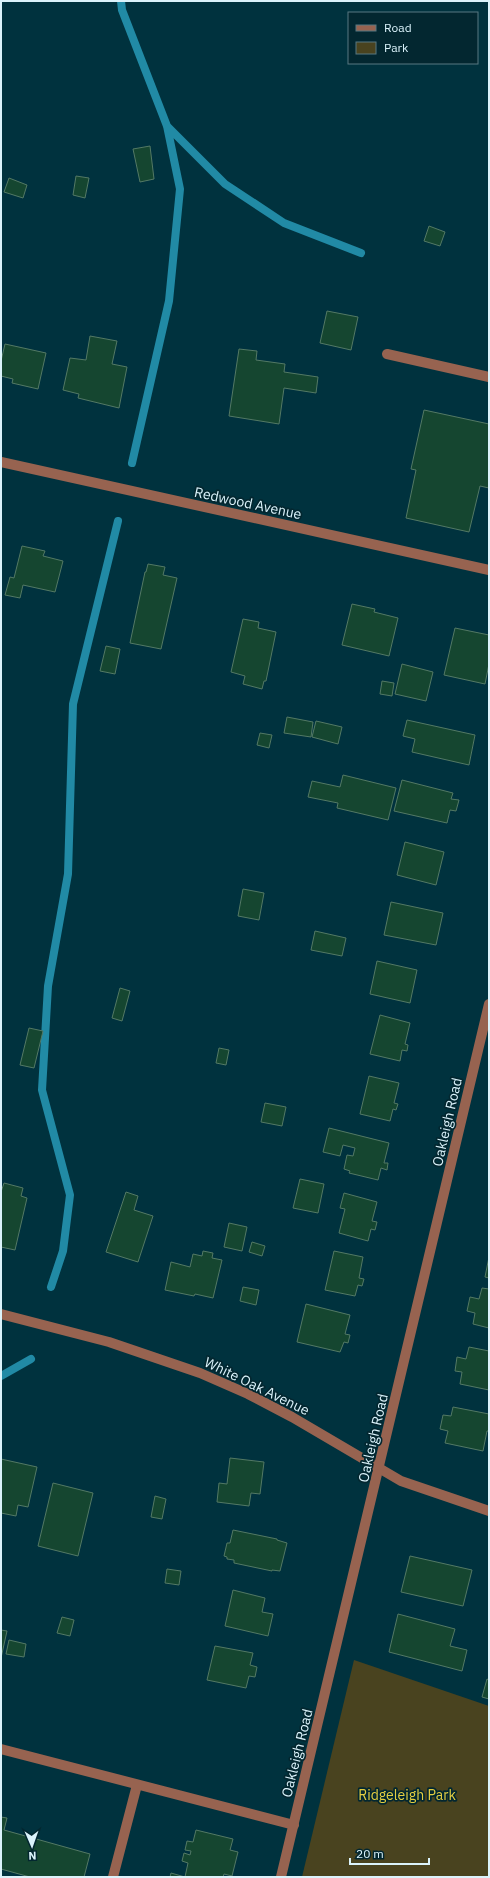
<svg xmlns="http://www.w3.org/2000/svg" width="490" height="1878" font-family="'IBM Plex Sans',sans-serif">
  <rect width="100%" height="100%" fill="#00323e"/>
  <!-- green -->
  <path fill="#49431f" d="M 354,1660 L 489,1706 L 489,1877 L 302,1877 Z"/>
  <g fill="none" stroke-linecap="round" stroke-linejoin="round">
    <!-- stream -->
    <path stroke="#218aa5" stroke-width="8" d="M 121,1 L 122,10 L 167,126 L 180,189 L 169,301 L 132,463
      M 167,126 L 225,184 L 284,223 L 361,253
      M 51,1287 L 63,1251 L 70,1195 L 42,1090 L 48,986 L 68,874 L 73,704 L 118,521
      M 1,1376 L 31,1359"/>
  </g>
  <!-- building -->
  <path fill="#154630" stroke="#537965" d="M 150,146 L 154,179 L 140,182 L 133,149 Z
    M 76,176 L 89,178 L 85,198 L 73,195 Z
    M 9,178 L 27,185 L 23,198 L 4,192 Z
    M 429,226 L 445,232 L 440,246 L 424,241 Z
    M 327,311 L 358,317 L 351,350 L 320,343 Z
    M 90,336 L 117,341 L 112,364 L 127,367 L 119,408 L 78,398 L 79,394 L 63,390 L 70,358 L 86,360 Z
    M 5,344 L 46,353 L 38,389 L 12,383 L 13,379 L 1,376 L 1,361 Z
    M 239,349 L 257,351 L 256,360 L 285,364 L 284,372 L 318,377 L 316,393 L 284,388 L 279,424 L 229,416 Z
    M 424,410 L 489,424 L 489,488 L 480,486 L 469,532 L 406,518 L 416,470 L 411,469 Z
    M 22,546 L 45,551 L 43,556 L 63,561 L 55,592 L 23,585 L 20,598 L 5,595 L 10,577 L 14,578 Z
    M 148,564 L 165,567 L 163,575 L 177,578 L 161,649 L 130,643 L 145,572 L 146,572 Z
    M 352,604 L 375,609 L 374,612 L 398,618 L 389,656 L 342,645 Z
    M 243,619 L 259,622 L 258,628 L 276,632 L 266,681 L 264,681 L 262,689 L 243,684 L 245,676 L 231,672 Z
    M 455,628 L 489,635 L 489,664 L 485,684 L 444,675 Z
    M 106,646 L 120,649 L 115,674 L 100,671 Z
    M 402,664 L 433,672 L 426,701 L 395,694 Z
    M 382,681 L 394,683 L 392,696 L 380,694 Z
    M 287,717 L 313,722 L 311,737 L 284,733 Z
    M 407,720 L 475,735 L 469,765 L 412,752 L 415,739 L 403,736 Z
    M 316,721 L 342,727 L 338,744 L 312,737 Z
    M 260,733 L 272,735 L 269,748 L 257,745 Z
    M 343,775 L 396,788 L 388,820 L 337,808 L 338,803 L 308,797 L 312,781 L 340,787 Z
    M 402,780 L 453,793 L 451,799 L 459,800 L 456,811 L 450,810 L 447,823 L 394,811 Z
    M 405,842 L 444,852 L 436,885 L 397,875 Z
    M 243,889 L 264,893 L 259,920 L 238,916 Z
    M 391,902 L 443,913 L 436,945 L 384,935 Z
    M 315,931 L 346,938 L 342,956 L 311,950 Z
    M 377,961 L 417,970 L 410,1003 L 370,994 Z
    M 120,988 L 130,991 L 122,1021 L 112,1018 Z
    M 380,1015 L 410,1023 L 405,1044 L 408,1045 L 407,1051 L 402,1050 L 400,1061 L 370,1054 Z
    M 29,1028 L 43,1031 L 34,1068 L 20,1065 Z
    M 219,1048 L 229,1050 L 226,1065 L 216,1063 Z
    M 369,1076 L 399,1083 L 394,1103 L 398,1104 L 396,1110 L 393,1109 L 390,1121 L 360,1114 Z
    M 265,1103 L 286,1107 L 282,1126 L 261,1122 Z
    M 329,1128 L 389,1143 L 384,1163 L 388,1163 L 387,1170 L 381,1168 L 378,1180 L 349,1173 L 350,1171 L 344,1169 L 347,1155 L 353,1156 L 355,1148 L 343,1145 L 340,1156 L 323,1152 Z
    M 300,1179 L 324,1184 L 318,1213 L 293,1208 Z
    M 4,1183 L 23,1188 L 21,1196 L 27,1198 L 15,1250 L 1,1247 L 1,1192 Z
    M 126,1192 L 138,1196 L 134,1210 L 153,1216 L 138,1262 L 106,1252 Z
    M 344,1193 L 377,1202 L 372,1221 L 377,1222 L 375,1230 L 371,1229 L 368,1241 L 339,1233 L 345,1209 L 340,1208 Z
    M 229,1223 L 247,1227 L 242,1251 L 224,1247 Z
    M 252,1242 L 265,1246 L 262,1256 L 249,1252 Z
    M 203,1251 L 213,1253 L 212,1258 L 222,1260 L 213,1298 L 195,1294 L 194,1296 L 165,1290 L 171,1262 L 190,1267 L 193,1254 L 202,1256 Z
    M 334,1251 L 363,1257 L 359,1278 L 364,1279 L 362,1286 L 358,1285 L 355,1296 L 325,1290 Z
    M 489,1257 L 489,1278 L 485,1277 Z
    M 243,1287 L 259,1290 L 256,1305 L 240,1301 Z
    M 482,1288 L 489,1289 L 489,1328 L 473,1324 L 475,1313 L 467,1311 L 470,1297 L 479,1299 Z
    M 306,1304 L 350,1315 L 345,1334 L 350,1335 L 348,1343 L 344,1342 L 340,1352 L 297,1342 Z
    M 469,1347 L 489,1351 L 489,1390 L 460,1384 L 462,1372 L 455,1371 L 457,1357 L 466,1359 Z
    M 453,1407 L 489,1414 L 489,1431 L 487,1431 L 483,1451 L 445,1443 L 448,1431 L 440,1429 L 443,1415 L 451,1416 Z
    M 230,1458 L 264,1462 L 260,1494 L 251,1493 L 249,1506 L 217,1502 L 219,1483 L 227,1484 Z
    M 1,1459 L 37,1467 L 28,1507 L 18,1505 L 16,1516 L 1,1513 Z
    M 53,1483 L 93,1493 L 78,1556 L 38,1546 Z
    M 155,1496 L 166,1499 L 162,1519 L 151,1517 Z
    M 233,1530 L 277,1539 L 277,1540 L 287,1543 L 280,1571 L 272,1570 L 272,1571 L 234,1563 L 234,1560 L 227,1559 L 227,1557 L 224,1556 L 227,1543 L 230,1543 Z
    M 410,1556 L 472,1570 L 463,1606 L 401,1592 Z
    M 167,1569 L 181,1571 L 179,1585 L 165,1583 Z
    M 233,1590 L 265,1598 L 262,1612 L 273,1614 L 268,1636 L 225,1626 Z
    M 398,1614 L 455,1629 L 450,1646 L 467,1650 L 462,1671 L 389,1652 Z
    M 62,1617 L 74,1620 L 70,1636 L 57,1633 Z
    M 1,1630 L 7,1631 L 1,1658 Z
    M 9,1640 L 26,1644 L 24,1657 L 6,1654 Z
    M 215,1646 L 253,1653 L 250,1665 L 257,1667 L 255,1677 L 249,1676 L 246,1688 L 207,1680 Z
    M 487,1679 L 489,1680 L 489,1699 L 482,1697 Z
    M 1,1817 L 7,1818 L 4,1830 L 90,1854 L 84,1877 L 30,1877 L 1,1869 Z
    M 196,1830 L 233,1839 L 230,1850 L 238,1852 L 232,1876 L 224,1874 L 223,1877 L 170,1877 L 171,1873 L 185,1877 L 188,1863 L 182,1861 L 184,1853 L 190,1855 L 191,1851 L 185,1850 L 187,1841 L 193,1842 Z"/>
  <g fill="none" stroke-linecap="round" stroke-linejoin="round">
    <!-- service -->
    <path stroke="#976350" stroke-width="10" d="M 387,354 L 489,377
      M 1,1749 L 294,1825
      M 113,1877 L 137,1785"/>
    <!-- minor -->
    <path stroke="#976350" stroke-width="10" d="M 1,462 L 489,570
      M 1,1314 L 109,1342 L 200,1373 L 248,1394 L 292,1417 L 401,1481 L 489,1511"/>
    <!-- tertiary -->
    <path stroke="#976350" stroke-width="10" d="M 281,1877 L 489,1004"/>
  </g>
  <g text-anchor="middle" stroke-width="3.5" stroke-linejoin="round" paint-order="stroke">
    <!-- street labels -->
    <g font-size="14" fill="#dbf3fb" stroke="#032730">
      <text transform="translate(248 503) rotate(12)" y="5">Redwood Avenue</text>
      <text transform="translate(447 1122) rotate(-77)" y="5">Oakleigh Road</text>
      <text transform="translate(257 1386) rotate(26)" y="5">White Oak Avenue</text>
      <text transform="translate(373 1438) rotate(-77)" y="5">Oakleigh Road</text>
      <text transform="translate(297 1753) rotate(-76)" y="5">Oakleigh Road</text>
    </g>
    <!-- park labels -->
    <g font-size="14" fill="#e3ce41" stroke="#032730">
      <text x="407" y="1800">Ridgeleigh Park</text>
    </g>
  </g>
  <!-- border -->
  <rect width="490" height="1878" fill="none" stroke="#dbf3fb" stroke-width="4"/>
  <!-- legend -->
  <rect x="348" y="12" width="130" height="52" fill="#032730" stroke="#597981"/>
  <rect x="356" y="25" width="20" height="6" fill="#976350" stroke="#597981"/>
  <text x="384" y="32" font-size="12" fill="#dbf3fb">Road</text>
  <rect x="356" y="42" width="20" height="12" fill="#49431f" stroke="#597981"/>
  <text x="384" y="52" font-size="12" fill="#dbf3fb">Park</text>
  <!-- north arrow -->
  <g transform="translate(32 1846) rotate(178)" stroke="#032730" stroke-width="3" paint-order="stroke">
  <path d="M0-3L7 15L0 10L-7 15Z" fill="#dbf3fb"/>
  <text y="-6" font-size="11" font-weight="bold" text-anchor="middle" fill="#dbf3fb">N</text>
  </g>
  <!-- scale -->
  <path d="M350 1858v6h79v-6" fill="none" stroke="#dbf3fb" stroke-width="2"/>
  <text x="356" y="1858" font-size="12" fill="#dbf3fb" stroke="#032730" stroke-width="3" paint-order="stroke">20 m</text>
</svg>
